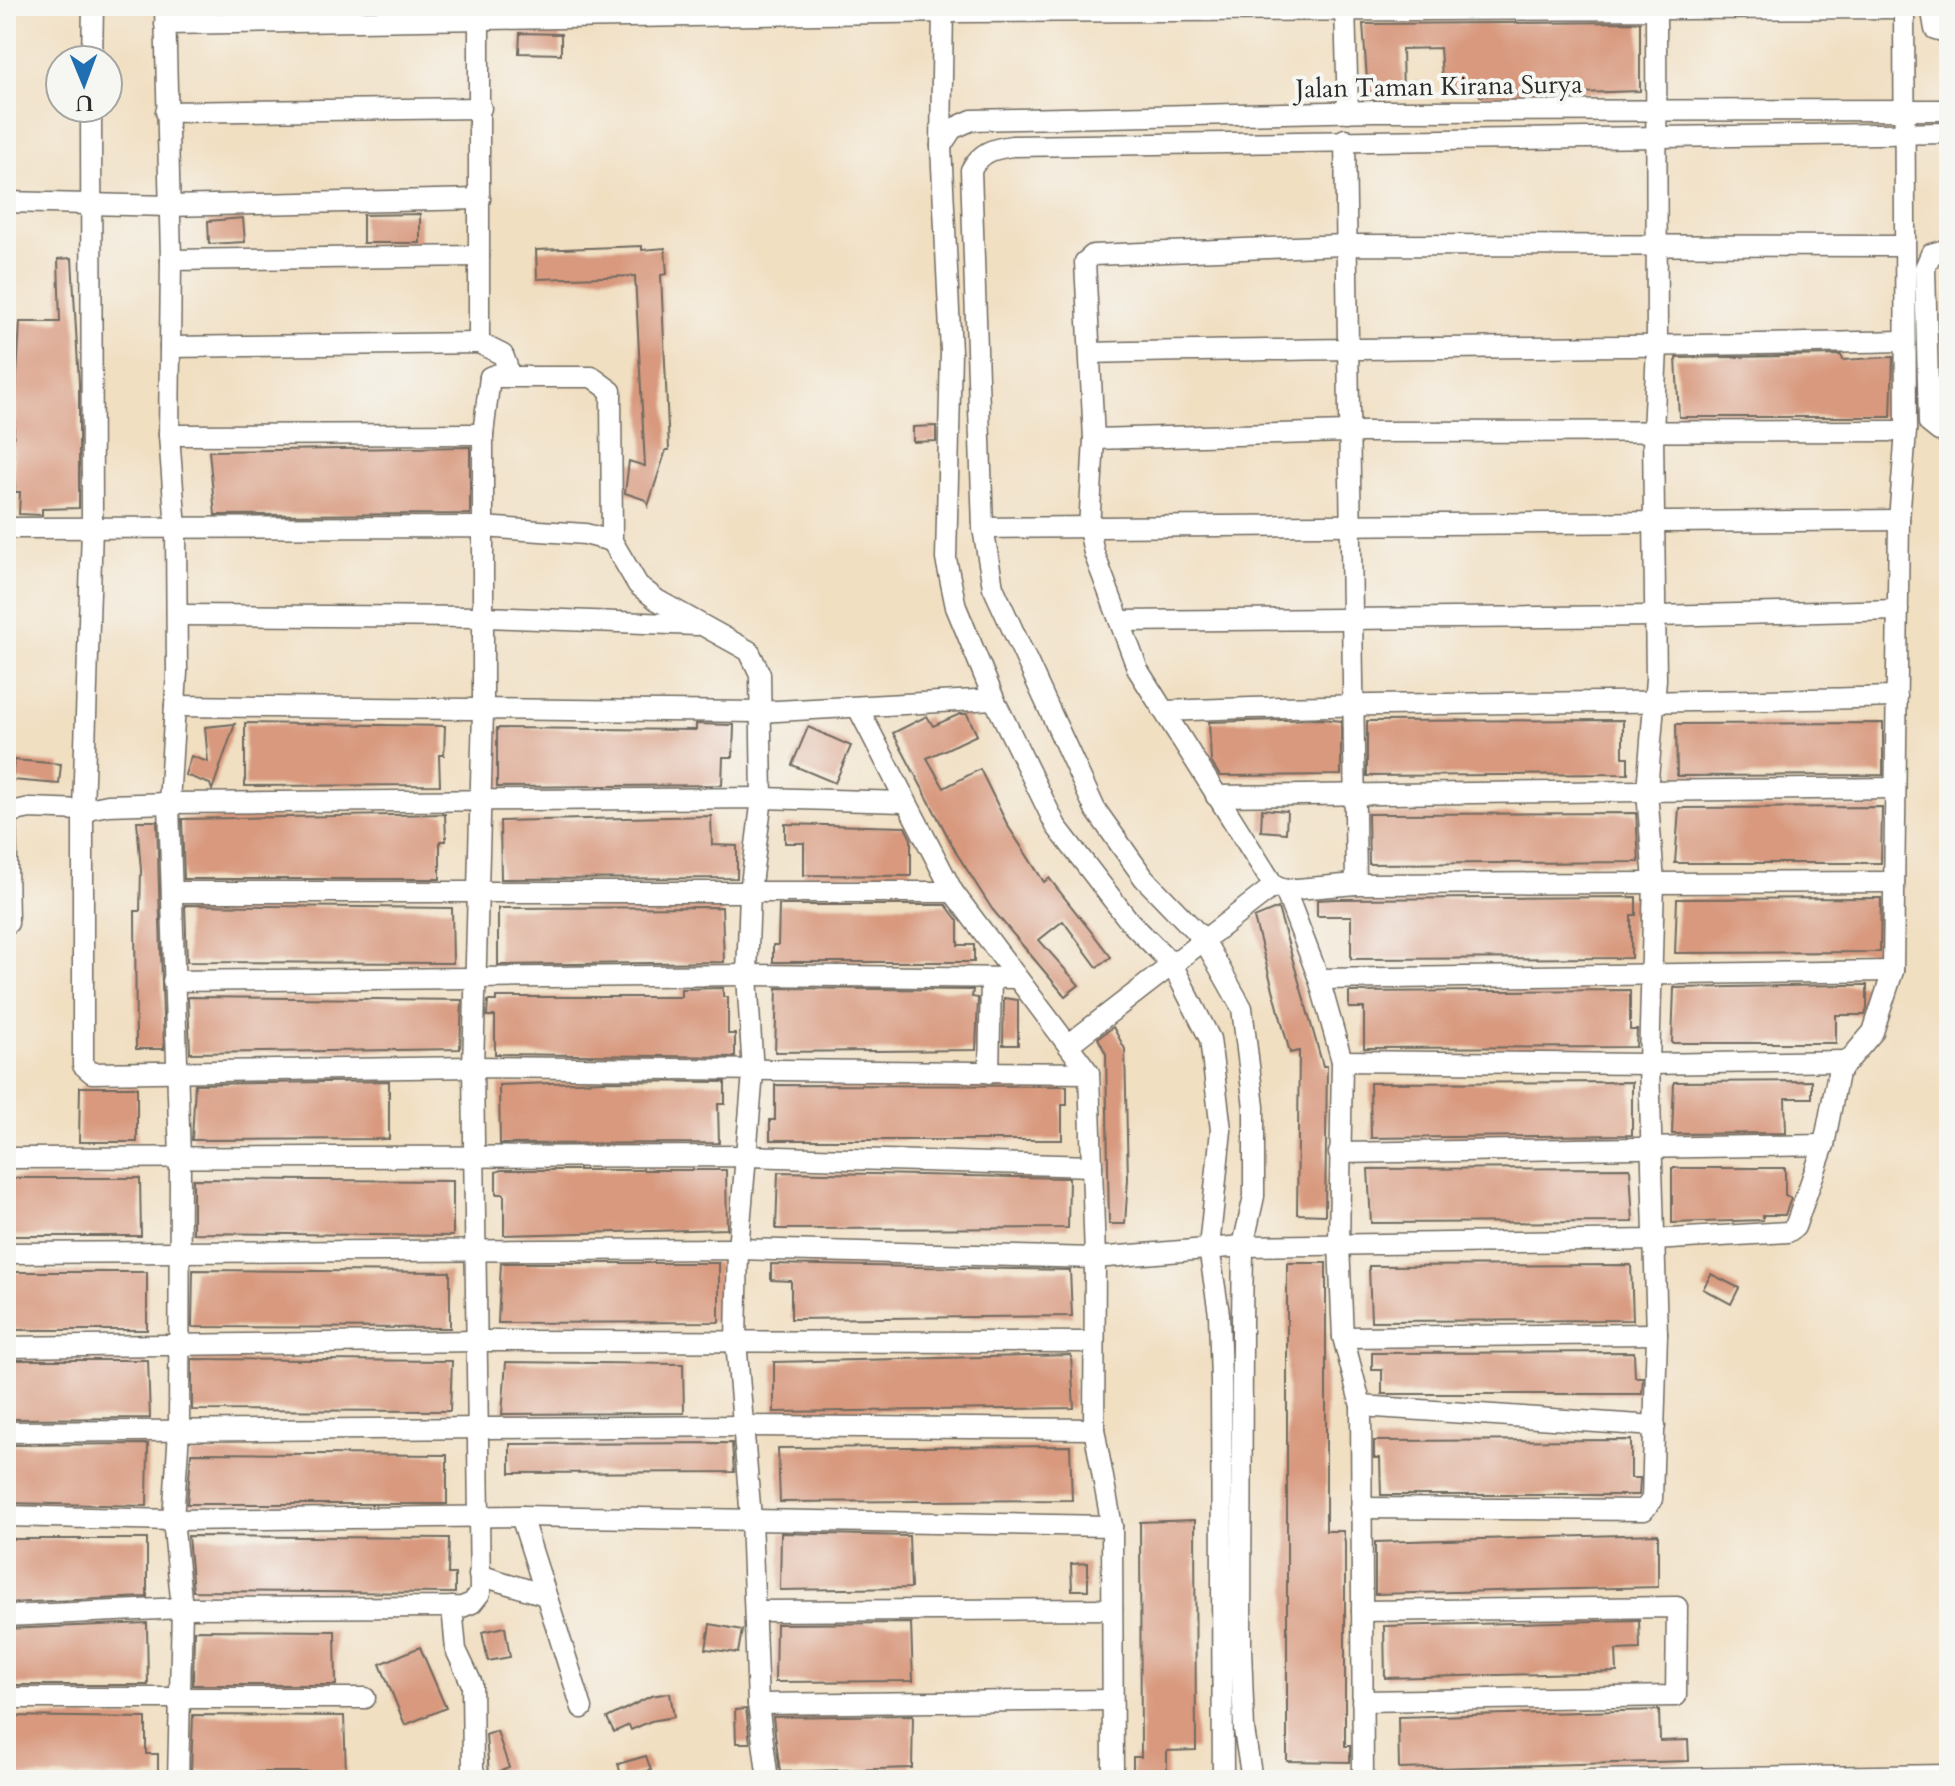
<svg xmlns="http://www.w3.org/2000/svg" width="1955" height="1786" font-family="Cardo,serif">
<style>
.building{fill:#d8997e}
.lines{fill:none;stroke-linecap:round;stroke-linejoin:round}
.minor-casing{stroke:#706a60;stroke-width:23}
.minor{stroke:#fff;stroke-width:20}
.labels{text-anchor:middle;stroke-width:8;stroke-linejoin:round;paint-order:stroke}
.street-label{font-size:26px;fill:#2b2b2b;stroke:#f6f6f2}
</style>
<rect width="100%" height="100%" fill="#f6f6f2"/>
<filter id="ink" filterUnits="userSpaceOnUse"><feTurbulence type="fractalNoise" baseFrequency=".0125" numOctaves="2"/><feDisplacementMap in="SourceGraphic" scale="16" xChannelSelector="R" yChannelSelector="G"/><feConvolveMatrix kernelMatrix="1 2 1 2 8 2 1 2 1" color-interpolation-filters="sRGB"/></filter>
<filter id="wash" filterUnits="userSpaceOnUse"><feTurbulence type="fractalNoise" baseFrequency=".006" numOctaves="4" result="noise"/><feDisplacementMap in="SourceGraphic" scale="32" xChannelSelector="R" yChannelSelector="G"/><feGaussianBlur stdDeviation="1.8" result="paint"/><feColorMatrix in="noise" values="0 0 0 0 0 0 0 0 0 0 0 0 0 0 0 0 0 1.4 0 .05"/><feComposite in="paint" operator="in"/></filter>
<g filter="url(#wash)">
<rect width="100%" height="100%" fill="#f1dfc2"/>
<g id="blocks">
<!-- building -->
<g class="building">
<polygon points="1640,22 1640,91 1480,96 1480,91 1443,92 1440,48 1402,49 1403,94 1368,94 1363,24"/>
<polygon points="520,33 561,34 561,54 519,53"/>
<polygon points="420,214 420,243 363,243 363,215"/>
<polygon points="243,218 245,242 209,244 208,221"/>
<polygon points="642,246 642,250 665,248 667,274 661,275 669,450 666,450 648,506 646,500 625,493 629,461 645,466 635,276 537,279 536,250"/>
<polygon points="72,258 79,384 79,508 42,509 42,515 19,514 20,492 15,492 13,444 20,322 60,322 58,259"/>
<polygon points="1841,355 1843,360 1893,357 1891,417 1679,417 1676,358"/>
<polygon points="936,426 936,441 913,442 913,427"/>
<polygon points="470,447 470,514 215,515 209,451"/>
<polygon points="960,714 967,714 977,735 927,758 944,788 980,769 1008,826 1044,882 1049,878 1111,957 1097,967 1063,921 1039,940 1079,985 1065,996 992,909 957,854 893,733 927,716 933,726"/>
<polygon points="1322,719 1341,721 1341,775 1220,776 1211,762 1209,722"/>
<polygon points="1623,720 1623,757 1628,757 1628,774 1367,776 1367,721"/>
<polygon points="245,723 445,726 444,755 439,755 440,785 245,786"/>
<polygon points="1883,723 1883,775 1677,776 1676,724"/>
<polygon points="235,724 212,790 210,784 185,775 191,756 208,762 205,727"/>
<polygon points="696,724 734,725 733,757 723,757 722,785 497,787 497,728 696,730"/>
<polygon points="808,727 851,746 835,783 792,765"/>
<polygon points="14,760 61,764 59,784 12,780"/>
<polygon points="1882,807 1881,863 1675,863 1679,808"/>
<polygon points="1262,809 1287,811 1286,833 1261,831"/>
<polygon points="1636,813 1639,862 1369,864 1368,814"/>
<polygon points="445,814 446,841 440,841 440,879 184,879 182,819"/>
<polygon points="711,816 712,845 737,846 737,878 501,879 500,821"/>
<polygon points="137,821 157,821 164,1049 136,1049 135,911 140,911 141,870"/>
<polygon points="785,824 905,827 911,839 911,876 804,875 804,843 785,843"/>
<polygon points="1636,897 1636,915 1631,915 1631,958 1351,959 1351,916 1317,916 1317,900 1335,899"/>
<polygon points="1881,898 1880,952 1675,953 1677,899"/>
<polygon points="185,905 452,908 453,963 187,962"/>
<polygon points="779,905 946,905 958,921 958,945 974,945 974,962 773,962 773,945 778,945"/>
<polygon points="722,907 724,962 498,965 498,908"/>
<polygon points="1278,908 1323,1066 1327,1066 1325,1215 1297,1214 1299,1051 1290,1053 1254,918"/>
<polygon points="1844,985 1867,985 1867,1008 1865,1015 1836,1015 1836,1043 1672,1043 1674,988"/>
<polygon points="723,988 723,997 728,997 728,1034 735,1034 735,1057 495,1054 495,1016 487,1016 488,1001 496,1001 496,997 681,997 681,989"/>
<polygon points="777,988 973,990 972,997 978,998 976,1050 775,1052"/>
<polygon points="1630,990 1630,1030 1637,1030 1636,1047 1364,1048 1364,1008 1349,1008 1349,992"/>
<polygon points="188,997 462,1000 460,1049 190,1053"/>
<polygon points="1004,998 1018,1000 1018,1045 1003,1045"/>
<polygon points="1113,1027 1125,1049 1128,1179 1125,1224 1109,1224 1106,1054 1098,1038"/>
<polygon points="389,1081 389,1139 192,1140 195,1084"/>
<polygon points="603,1081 725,1082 725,1104 718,1104 719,1143 500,1144 499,1085"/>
<polygon points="1812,1081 1812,1098 1785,1098 1786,1133 1672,1134 1674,1082"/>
<polygon points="1632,1082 1632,1135 1371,1138 1370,1083"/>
<polygon points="775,1085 1067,1086 1067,1105 1062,1105 1062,1140 770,1140 770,1120 775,1120"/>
<polygon points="80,1087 137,1087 137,1142 79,1142"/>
<polygon points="1630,1168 1633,1222 1371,1223 1368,1169"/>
<polygon points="1672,1168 1785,1168 1785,1195 1791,1198 1785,1215 1763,1215 1763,1220 1672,1223"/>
<polygon points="501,1170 726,1170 727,1229 504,1235 504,1194 496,1194 496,1172"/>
<polygon points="778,1172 1069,1178 1068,1228 776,1229"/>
<polygon points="6,1178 140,1178 141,1236 6,1236"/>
<polygon points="193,1179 453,1181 453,1236 193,1233"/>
<polygon points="501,1263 719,1263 719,1322 498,1323"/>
<polygon points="1287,1263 1326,1263 1326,1531 1343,1531 1345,1542 1345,1746 1350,1746 1350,1762 1287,1761"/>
<polygon points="771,1264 1070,1270 1072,1316 791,1319 791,1281 771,1280"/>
<polygon points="1631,1265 1633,1320 1371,1321 1369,1266"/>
<polygon points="193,1270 450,1272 450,1328 192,1327"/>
<rect x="6" y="1272" width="141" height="58"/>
<polygon points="1711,1274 1739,1288 1731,1304 1703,1289"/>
<polygon points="1634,1352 1635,1377 1643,1377 1642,1394 1382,1394 1382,1370 1372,1370 1372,1353"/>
<polygon points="1071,1355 1074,1408 774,1412 774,1362"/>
<polygon points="192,1359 452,1361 450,1411 192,1410"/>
<polygon points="6,1360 148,1360 150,1418 6,1419"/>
<polygon points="506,1362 683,1364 684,1413 502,1414"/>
<polygon points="1631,1440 1631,1478 1640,1478 1639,1495 1381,1495 1380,1458 1374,1458 1374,1441"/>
<polygon points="732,1443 734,1472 510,1473 510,1444"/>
<polygon points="148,1444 147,1506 6,1503 6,1445"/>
<polygon points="1070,1446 1072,1500 780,1502 778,1448"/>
<polygon points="191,1453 447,1455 447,1504 187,1504"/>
<polygon points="1195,1520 1196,1750 1167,1751 1167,1780 1133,1779 1133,1757 1141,1757 1140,1522"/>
<polygon points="781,1533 909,1536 911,1588 780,1590"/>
<polygon points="1658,1534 1658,1587 1375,1594 1375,1542"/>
<polygon points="188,1536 449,1538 448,1574 455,1574 455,1593 193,1591"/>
<polygon points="6,1539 147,1539 147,1597 6,1603"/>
<polygon points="1088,1563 1088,1590 1072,1590 1071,1564"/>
<polygon points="1639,1620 1640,1649 1616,1650 1617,1672 1385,1678 1384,1626"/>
<polygon points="147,1623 148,1685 6,1685 6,1629"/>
<polygon points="911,1623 913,1681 775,1682 776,1624"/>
<polygon points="710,1624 742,1630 738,1653 706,1649"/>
<polygon points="505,1627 510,1657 488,1661 482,1632"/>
<polygon points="194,1630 335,1631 336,1685 193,1685"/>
<polygon points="420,1647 446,1708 405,1725 380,1664"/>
<polygon points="670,1693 674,1717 651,1721 631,1730 629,1725 614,1732 607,1718 651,1696"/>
<polygon points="746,1709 750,1743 736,1743 735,1710"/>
<polygon points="1659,1710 1660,1741 1688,1740 1689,1761 1399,1769 1398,1717"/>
<polygon points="193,1715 344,1716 346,1772 191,1772"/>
<polygon points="913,1715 912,1768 780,1772 773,1717"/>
<polygon points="6,1716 146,1718 146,1754 158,1754 158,1777 6,1776"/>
<polygon points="497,1731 509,1768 489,1775 486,1735"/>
<polygon points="646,1756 651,1770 622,1778 618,1764"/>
</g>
</g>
</g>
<g filter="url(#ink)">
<use href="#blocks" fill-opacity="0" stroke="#706a60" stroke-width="2"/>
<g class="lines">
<!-- minor casing -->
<g class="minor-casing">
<g id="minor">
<polyline points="165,6 171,260 169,435 176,529 177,672 169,803 180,1159 179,1431 173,1520 182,1608 178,1780"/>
<polyline points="943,6 941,146 951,352 946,559 956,607 994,699 1056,826 1130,922 1172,964 1210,1039 1221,1130 1209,1248 1219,1314 1221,1382 1223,1780"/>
<polyline points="1345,6 1348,112"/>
<polyline points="1931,6 1935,29 1949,33"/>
<polyline points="165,24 953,12 1904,8"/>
<polyline points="92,60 93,6"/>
<polyline points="91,108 92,528 83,810 83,1065 92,1073 473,1067 1089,1073"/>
<polyline points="166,112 481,108"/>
<polyline points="1345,139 1356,884"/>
<polyline points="941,146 952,129 972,120 1375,111 1949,110"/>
<polyline points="6,202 169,206 480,199"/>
<polyline points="1949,249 1931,254 1925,268 1929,423 1939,431 1949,431"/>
<polyline points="171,260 479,256"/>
<polyline points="170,347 479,343"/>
<path d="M1090,353C1361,347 1633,348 1905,341"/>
<polyline points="490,377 592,377 611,391 612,541 638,585 657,600 749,651 760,674 762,798 750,892 747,975 753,1073 738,1249 736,1341 751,1518 758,1704 768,1780"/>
<polyline points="169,435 483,434"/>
<polyline points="1094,439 1347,432 1906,431"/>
<polyline points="6,528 482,527 585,534 612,541"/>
<polyline points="983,528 1899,520"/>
<polyline points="177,615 485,617 697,625"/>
<polyline points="1120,621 1656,616 1898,610"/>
<polyline points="175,706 759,712 994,699"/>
<polyline points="858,708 953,892 1089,1073 1095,1258 1094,1429 1112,1526 1113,1780"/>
<path d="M1165,711C1409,701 1653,704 1897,697"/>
<polyline points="1216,796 1895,788"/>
<polyline points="6,809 8,923"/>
<polyline points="6,813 30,808 83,810 108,805 169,803 762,798 904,802"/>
<polyline points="1285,890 1356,884 1894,882"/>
<polyline points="172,892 953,892"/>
<polyline points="1319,979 1893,971"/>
<polyline points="173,981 747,975 1017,978"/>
<polyline points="1068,1045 1274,886"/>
<polyline points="1342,1061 1649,1064 1845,1061"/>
<polyline points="989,1073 991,979"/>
<polyline points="1339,1153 1824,1145"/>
<polyline points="6,1158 748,1156 1092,1166"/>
<polyline points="6,1253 738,1249 1095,1258 1243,1246 1654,1240 1788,1232 1795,1227 1824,1145 1838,1073 1873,1032 1893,971 1899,520 1906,431 1904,6"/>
<polyline points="1343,1337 1657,1334"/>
<polyline points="6,1347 479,1341 1093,1342"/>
<polyline points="1361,1406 1655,1426"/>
<polyline points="6,1432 742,1426 1094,1429"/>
<polyline points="1361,1508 1644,1510 1652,1499 1657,1334 1649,1064 1654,882 1647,791 1656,679 1653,432 1657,348 1656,6"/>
<polyline points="6,1516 173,1520 521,1516 1112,1526"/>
<polyline points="521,1516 582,1708"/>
<polyline points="479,1575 545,1595"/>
<polyline points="452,1607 456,1650 472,1684 473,1769 477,1780"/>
<polyline points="757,1611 1112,1609"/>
<polyline points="1362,1611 1677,1607 1676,1696 1362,1701"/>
<polyline points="6,1616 182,1608 462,1607 472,1603 480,1593 473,1067 483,711 483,434 490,377 504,372 507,366 503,355 479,343 479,6"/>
<polyline points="6,1698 365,1698"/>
<polyline points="758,1704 1111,1700"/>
<path d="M1252,1780L1244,1730L1241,1648L1242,1322L1243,1246L1254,1196V1107L1242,1008L1204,940L1144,878L1095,809L993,587L983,528L971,170C981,152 992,149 1012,146L1949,133"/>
<polyline points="1363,1780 1361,1406 1343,1337 1339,1245 1342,1061 1319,979 1285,890 1274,886 1138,670 1094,553 1089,529 1094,439 1085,262 1093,255 1346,245 1904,246"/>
<polyline points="1588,1780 1949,1775"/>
</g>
</g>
<!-- minor -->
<use href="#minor" class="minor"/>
</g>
</g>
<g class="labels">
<!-- street labels -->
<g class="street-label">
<text transform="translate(1439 86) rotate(-1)" y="9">Jalan Taman Kirana Surya</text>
</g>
</g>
<!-- margin -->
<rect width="1955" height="1786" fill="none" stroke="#f6f6f2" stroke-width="32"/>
<!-- north arrow -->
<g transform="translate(84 84) rotate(179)"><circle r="38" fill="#f6f6f2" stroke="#a5a5a2" stroke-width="2"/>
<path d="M0-6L14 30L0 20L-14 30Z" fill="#1f6fb2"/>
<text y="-12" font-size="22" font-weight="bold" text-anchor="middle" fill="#2b2b2b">U</text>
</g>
</svg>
